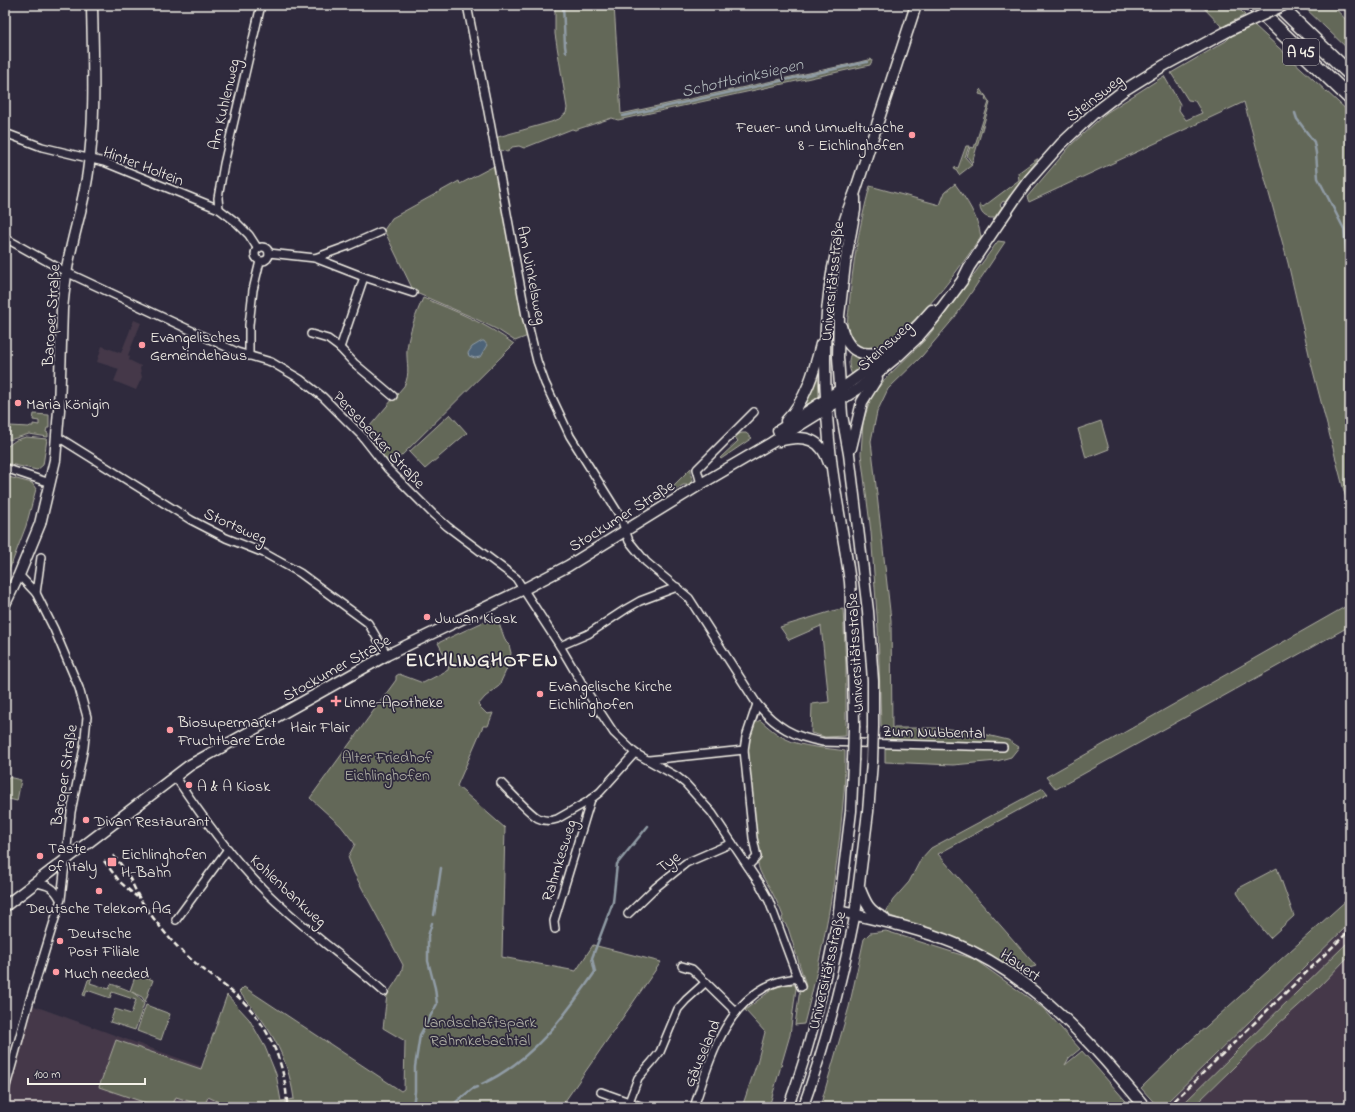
<svg xmlns="http://www.w3.org/2000/svg" width="1355" height="1112" font-family="'Indie Flower',sans-serif">
<style>
.built{fill:#443949}
.green{fill:#646759;stroke:#acaca0}
.water{fill:#4d6478;stroke:#909ca5}
.lines{fill:none;stroke-linecap:round;stroke-linejoin:round}
.stream{stroke:#909ca5;stroke-width:2.5}
.minor-casing{stroke:#f4f1e8;stroke-width:10}
.tertiary-casing{stroke:#f4f1e8;stroke-width:12}
.secondary-casing{stroke:#f4f1e8;stroke-width:13}
.motorway-casing{stroke:#f4f1e8;stroke-width:16}
.minor{stroke:#2f2a3d;stroke-width:7}
.tertiary{stroke:#2f2a3d;stroke-width:9}
.secondary{stroke:#2f2a3d;stroke-width:10}
.motorway{stroke:#2f2a3d;stroke-width:13}
.rail{stroke:#f4f1e8;stroke-width:2.5;stroke-dasharray:6 3;stroke-linecap:butt}
.secondary-bridge-casing{stroke:#f4f1e8;stroke-width:13;stroke-linecap:butt}
.secondary-bridge{stroke:#2f2a3d;stroke-width:10}
.poi-dot{fill:#ff9aa2;stroke:#2f2a3d;stroke-width:1.5}
.labels{text-anchor:middle;stroke-width:3.5;stroke-linejoin:round;paint-order:stroke}
.shield{fill:#2f2a3d;stroke:#b9b5b5;stroke-width:1}
.shield-label{font-size:15px;font-weight:bold;fill:#f4f1e8}
.street-label{font-size:16px;fill:#f4f1e8;stroke:#2f2a3d}
.poi-label{font-size:16px;fill:#f4f1e8;stroke:#2f2a3d;text-anchor:start}
.park-label{font-size:16px;fill:#b3b3a8;stroke:#2f2a3d}
.water-label{font-size:17px;font-style:italic;fill:#b1b9bb;stroke:#2f2a3d}
.district-label{font-size:20px;font-weight:bold;letter-spacing:1px;fill:#f4f1e8;stroke:#2f2a3d}
</style>
<rect width="100%" height="100%" fill="#2f2a3d"/>
<filter id="ink" filterUnits="userSpaceOnUse"><feTurbulence type="fractalNoise" baseFrequency=".025" numOctaves="2"/><feDisplacementMap in="SourceGraphic" scale="8" xChannelSelector="R" yChannelSelector="G"/><feConvolveMatrix kernelMatrix="1 2 1 2 8 2 1 2 1" color-interpolation-filters="sRGB"/></filter>
<g filter="url(#ink)">
<!-- built -->
<g class="built">
<polygon points="134,320 141,323 128,355 130,357 129,360 141,366 140,369 142,377 136,390 114,381 119,369 97,362 102,346 121,353"/>
<polygon points="1350,924 1350,940 1180,1107 1163,1107"/>
<polygon points="1349,956 1350,957 1350,1107 1193,1107 1277,1025 1317,989"/>
<polygon points="29,1004 211,1070 289,1107 5,1107 5,1091"/>
</g>
<!-- green -->
<g class="green">
<path d="M555,5H614L621,114L869,60L871,59L872,61L870,65L618,120L612,118L575,130L572,129L524,148L519,146L512,147L509,151L507,152C504,150 501,151 498,149L496,141L498,137L551,122L559,119L566,113L567,108L555,34Z"/>
<polygon points="1201,5 1235,5 1245,15 1222,27"/>
<polygon points="1302,5 1332,5 1350,24 1350,51"/>
<polygon points="1254,25 1350,113 1350,514 1311,363 1288,263 1244,102 1029,202 1027,197 1072,144 1106,113 1164,76 1180,104 1179,110 1186,120 1202,113 1195,101 1188,100 1171,73 1226,41 1232,35"/>
<polygon points="981,89 990,103 972,163 967,156 970,147 974,148 989,102 985,100 986,96 979,94"/>
<polygon points="966,146 969,146 965,157 972,165 959,175 954,167 958,168"/>
<path d="M1037,159H1038L1005,202L1003,201L1000,205L1002,207L994,218C985,219 979,212 980,204L983,207L1019,180L1018,173Z"/>
<polygon points="496,165 528,336 515,341 498,330 474,318 414,292 384,230 392,218 459,181 460,184"/>
<path d="M955,184C967,200 978,217 981,237C958,270 936,301 906,328C898,336 890,344 879,348C876,349 871,349 867,349C860,349 854,345 850,339C845,330 848,318 849,309C852,266 859,227 870,186L940,205L945,192Z"/>
<polygon points="998,241 1005,242 955,317 922,356 888,389 877,412 871,441 891,620 892,728 937,728 970,731 1008,740 1019,747 1011,757 997,761 953,765 885,762 885,727 881,727 878,629 871,532 861,454 863,422 872,395 888,376 926,339 951,306"/>
<path d="M423,298C454,310 487,324 514,344L390,467L364,433L404,386C411,373 406,363 407,349C409,332 416,314 423,298Z"/>
<path d="M852,352L873,359L852,375C849,368 847,359 852,352Z"/>
<polygon points="818,372 819,397 809,404 805,402"/>
<polygon points="34,414 49,415 49,428 47,428 46,432 48,433 48,437 29,434 9,440 10,426 29,427 30,426 33,426 33,424 39,425 39,421 33,420"/>
<polygon points="450,414 467,433 425,469 409,452"/>
<polygon points="1101,421 1109,449 1086,458 1078,429"/>
<polygon points="742,433 746,433 752,438 721,459 720,458 738,441 734,436"/>
<polygon points="26,437 47,439 43,465 37,470 5,463 5,448 16,440"/>
<polygon points="691,468 691,476 693,479 692,483 687,485 683,485 677,489 675,488 674,485"/>
<polygon points="5,476 32,483 36,489 26,526 5,581"/>
<polygon points="1350,604 1350,626 1056,789 1046,777"/>
<polygon points="843,609 846,667 846,736 825,737 811,733 812,704 829,702 821,626 789,640 780,627 836,610"/>
<path d="M496,616L506,642L509,645L511,653L509,664L499,686L485,697L478,705L487,714L493,713L488,726H483L457,786L505,828L502,957L576,971L593,945L661,962L561,1107H225V1105L208,1097L204,1107H197L198,1104L176,1097L172,1107H148L149,1104L99,1087L116,1040L201,1069L227,995L249,1019L265,1047L276,1074L281,1101L294,1099C288,1056 268,1023 239,992L244,987L401,1091L404,1089L405,1041L383,1028C384,1022 386,1000 387,996C392,985 401,978 403,965L354,873L348,857L355,844L341,826L310,798L396,680V676L399,674L423,683L448,670L449,664L438,643Z"/>
<path d="M760,720C768,727 777,735 786,739C801,747 828,748 845,751C845,768 845,786 843,803C837,878 823,952 804,1024L795,1025L800,989L806,987L804,979L788,928L782,919L783,916C780,908 776,900 772,892C766,880 756,871 758,857L746,748L754,724Z"/>
<polygon points="8,777 21,780 17,801 5,798"/>
<polygon points="1043,788 1048,794 938,854 1036,966 1016,972 978,949 958,940 885,914 893,900 909,882 921,859 931,848"/>
<polygon points="1277,868 1294,916 1270,938 1254,919 1237,893 1239,888"/>
<polygon points="1350,897 1350,923 1162,1107 1158,1107 1141,1088 1177,1053"/>
<polygon points="886,931 974,959 1043,1008 1080,1049 1069,1058 1065,1065 1082,1051 1131,1107 820,1107 849,1007 864,939 870,933"/>
<polygon points="1350,940 1350,957 1349,956 1317,989 1277,1025 1193,1107 1180,1107"/>
<polygon points="136,974 153,980 145,1002 142,997 130,991"/>
<path d="M92,977L90,983L109,989L111,984C123,988 138,992 144,1004L135,1030L110,1022L115,1009L131,1014L136,1000L112,992L110,998L87,990L85,996L83,995L88,980Z"/>
<polygon points="788,984 795,985 796,988 790,1035 769,1107 742,1107 757,1063 765,1032 745,1010 774,988"/>
<polygon points="146,1005 170,1014 161,1040 137,1031"/>
</g>
<!-- water -->
<polygon class="water" points="482,341 484,341 487,345 480,357 475,358 469,356 468,353 472,347"/>
<g class="lines">
<!-- stream -->
<g class="stream">
<polyline points="563,5 565,46 566,52"/>
<polyline points="1295,113 1297,119 1314,142 1316,153 1318,178 1344,229 1346,249 1350,258"/>
<polyline points="623,116 867,62"/>
<polyline points="434,915 441,868"/>
<path d="M482,1084C532,1061 565,1016 595,972L592,958L613,902L617,864L648,826"/>
<polyline points="413,1107 415,1091 415,1067 420,1035 437,1004 435,988 428,961 428,936 432,923"/>
<polyline points="450,1107 472,1089 477,1087"/>
</g>
<!-- minor casing -->
<g class="minor-casing">
<g id="minor">
<path d="M467,5L487,106L526,316L537,361L545,383L570,436L620,516L629,541L646,562L689,598L757,704C776,727 794,737 823,742L1003,747"/>
<polyline points="5,133 42,147 104,162 219,209 236,222 249,235 258,249"/>
<polyline points="219,209 218,198 224,164 261,5"/>
<polyline points="5,238 66,272 237,352 271,362 300,379 323,397 362,436 387,468 433,514 448,527 516,578 560,646 587,692 614,733 635,753 676,776 685,783 712,813 759,883 769,901 801,987"/>
<circle cx="262" cy="254" r="7"/>
<polyline points="269,253 315,258 364,277 413,293"/>
<polyline points="315,258 348,246 380,232"/>
<polyline points="311,334 328,339 340,348 354,363 393,396"/>
<polyline points="340,348 364,277"/>
<polyline points="249,356 249,325 253,290 260,261"/>
<polyline points="58,437 191,520 226,538 264,553 300,573 368,623 387,655"/>
<polyline points="5,468 50,483"/>
<polyline points="701,484 697,469 754,412"/>
<polyline points="36,593 41,557"/>
<polyline points="560,646 588,634 626,609 640,601 677,587"/>
<polyline points="649,760 744,750"/>
<path d="M175,776C200,814 231,857 263,889C300,927 345,957 384,992"/>
<path d="M501,783C509,791 530,814 538,818C544,821 551,821 557,819L587,802L600,792L635,753"/>
<polyline points="748,866 757,857 753,838 744,750 746,737 757,704"/>
<path d="M36,883C48,885 54,887 60,899"/>
<polyline points="628,914 655,888 686,863 732,843"/>
<polyline points="176,920 228,849"/>
<polyline points="555,929 554,921 591,799"/>
<polyline points="682,966 692,969 736,1012"/>
<polyline points="5,1090 29,1003 61,899 71,812 84,747 87,717 79,688 54,629 36,593 19,575"/>
<polyline points="601,1092 643,1107"/>
<polyline points="629,1102 638,1078 652,1062 660,1052 678,1009 686,1000 706,982"/>
<path d="M694,1107C710,1060 725,1001 777,982C784,980 791,979 798,978"/>
</g>
</g>
<!-- tertiary casing -->
<g class="tertiary-casing">
<g id="tertiary">
<path d="M788,1107C812,1044 826,977 839,911"/>
<path d="M803,1107C826,1044 842,980 855,915"/>
</g>
</g>
<!-- secondary casing -->
<g class="secondary-casing">
<g id="secondary">
<polyline points="855,198 855,210 845,264 839,316 838,357 842,415 849,454 868,611 873,681 873,727"/>
<path d="M841,326C848,354 863,358 888,350"/>
<path d="M786,421C806,400 814,372 821,344"/>
<path d="M778,431C832,395 890,360 932,310"/>
<path d="M779,441C793,437 811,435 821,448C825,452 827,458 829,463"/>
<polyline points="851,448 862,402 877,378"/>
<path d="M5,604L19,575L40,524L55,460L59,410L62,309C64,292 65,275 69,258C75,229 84,201 88,172C96,117 93,60 92,5"/>
<path d="M854,726C854,692 853,658 851,624C851,610 851,595 850,582C845,544 837,506 832,468C821,376 819,279 855,192L916,5"/>
<path d="M853,761L851,811L839,911C878,920 918,928 956,944C1035,977 1091,1043 1145,1107"/>
<path d="M860,889C866,904 869,911 884,918"/>
<polyline points="5,906 190,765 387,655 524,589 568,566 701,484 771,443 858,389 898,356 917,338 935,317 962,281 969,267 1015,199 1029,180 1061,144 1093,114 1123,91 1163,66 1228,31"/>
<polyline points="855,915 868,812 872,762"/>
</g>
</g>
<!-- motorway casing -->
<g class="motorway-casing">
<g id="motorway">
<polyline points="1253,5 1350,98"/>
<polyline points="1278,5 1350,74"/>
</g>
</g>
<!-- minor -->
<use href="#minor" class="minor"/>
<!-- tertiary -->
<use href="#tertiary" class="tertiary"/>
<!-- secondary -->
<use href="#secondary" class="secondary"/>
<!-- motorway -->
<use href="#motorway" class="motorway"/>
<!-- rail -->
<g class="rail">
<path d="M113,855C119,862 125,869 129,877C133,884 136,892 140,899C149,913 160,927 171,940C190,961 214,977 236,995C268,1022 287,1066 287,1107"/>
<polyline points="104,861 120,882 137,897"/>
<polyline points="1168,1107 1350,930"/>
</g>
<!-- secondary-bridge casing -->
<g class="secondary-bridge-casing">
<g id="secondary-bridge">
<polyline points="1228,31 1284,5"/>
<polyline points="853,761 854,726"/>
<polyline points="872,762 873,727"/>
</g>
</g>
<!-- secondary-bridge -->
<use href="#secondary-bridge" class="secondary-bridge"/>
</g>
</g>
<!-- markers -->
<g class="poi-dot">
<circle cx="912" cy="135" r="4"/>
<circle cx="142" cy="345" r="4"/>
<circle cx="18" cy="403" r="4"/>
<circle cx="427" cy="617" r="4"/>
<circle cx="540" cy="694" r="4"/>
<path d="M334 695h4v4h4v4h-4v4h-4v-4h-4v-4h4z"/>
<circle cx="320" cy="710" r="4"/>
<circle cx="170" cy="730" r="4"/>
<circle cx="189" cy="785" r="4"/>
<circle cx="86" cy="820" r="4"/>
<circle cx="40" cy="856" r="4"/>
<rect x="107" y="857" width="10" height="10" rx="2"/>
<circle cx="99" cy="891" r="4"/>
<circle cx="60" cy="941" r="4"/>
<circle cx="56" cy="972" r="4"/>
</g>
<g class="labels">
<!-- shield labels -->
<rect class="shield" x="1283" y="39" width="36" height="26" rx="3"/>
<g class="shield-label">
<text x="1301" y="57">A 45</text>
</g>
<!-- street labels -->
<g class="street-label">
<text transform="translate(1094 97) rotate(-38)" y="6">Steinsweg</text>
<text transform="translate(223 104) rotate(-77)" y="6">Am Kuhlenweg</text>
<text transform="translate(144 165) rotate(21)" y="6">Hinter Holtein</text>
<text transform="translate(533 275) rotate(79)" y="6">Am Winkelsweg</text>
<text transform="translate(831 281) rotate(-84)" y="6">Universitätsstraße</text>
<text transform="translate(50 315) rotate(-86)" y="6">Baroper Straße</text>
<text transform="translate(884 345) rotate(-42)" y="6">Steinsweg</text>
<text transform="translate(380 439) rotate(47)" y="6">Persebecker Straße</text>
<text transform="translate(621 515) rotate(-32)" y="6">Stockumer Straße</text>
<text transform="translate(236 525) rotate(24)" y="6">Stortsweg</text>
<text transform="translate(854 653) rotate(-93)" y="6">Universitätsstraße</text>
<text transform="translate(336 667) rotate(-29)" y="6">Stockumer Straße</text>
<text transform="translate(934 731) rotate(1)" y="6">Zum Nubbental</text>
<text transform="translate(63 775) rotate(-81)" y="6">Baroper Straße</text>
<text transform="translate(558 860) rotate(-73)" y="6">Rahmkesweg</text>
<text transform="translate(668 861) rotate(-36)" y="6">Tye</text>
<text transform="translate(289 890) rotate(43)" y="6">Kohlenbankweg</text>
<text transform="translate(1021 964) rotate(34)" y="6">Hauert</text>
<text transform="translate(826 970) rotate(-77)" y="6">Universitätsstraße</text>
<text transform="translate(701 1053) rotate(-67)" y="6">Gäuseland</text>
</g>
<!-- poi labels -->
<g class="poi-label">
<text x="904" y="132" text-anchor="end">Feuer- und Umweltwache<tspan x="904" dy="18">8 - Eichlinghofen</tspan></text>
<text x="150" y="342">Evangelisches<tspan x="150" dy="18">Gemeindehaus</tspan></text>
<text x="26" y="409">Maria Königin</text>
<text x="435" y="623">Juwan Kiosk</text>
<text x="548" y="691">Evangelische Kirche<tspan x="548" dy="18">Eichlinghofen</tspan></text>
<text x="344" y="707">Linne-Apotheke</text>
<text x="178" y="727">Biosupermarkt<tspan x="178" dy="18">Fruchtbare Erde</tspan></text>
<text x="320" y="732" text-anchor="middle">Hair Flair</text>
<text x="197" y="791">A &amp; A Kiosk</text>
<text x="94" y="826">Divan Restaurant</text>
<text x="48" y="853">Taste<tspan x="48" dy="18">of Italy</tspan></text>
<text x="121" y="859">Eichlinghofen<tspan x="121" dy="18">H-Bahn</tspan></text>
<text x="99" y="913" text-anchor="middle">Deutsche Telekom AG</text>
<text x="68" y="938">Deutsche<tspan x="68" dy="18">Post Filiale</tspan></text>
<text x="64" y="978">Much needed</text>
</g>
<!-- park labels -->
<g class="park-label">
<text x="387" y="762">Alter Friedhof<tspan x="387" dy="18">Eichlinghofen</tspan></text>
<text x="480" y="1027">Landschaftspark<tspan x="480" dy="18">Rahmkebachtal</tspan></text>
</g>
<!-- water labels -->
<g class="water-label">
<text transform="translate(742 77) rotate(-13)" y="6">Schottbrinksiepen</text>
</g>
<!-- district labels -->
<g class="district-label">
<text x="482" y="666">EICHLINGHOFEN</text>
</g>
</g>
<!-- margin -->
<rect width="1355" height="1112" fill="none" stroke="#2f2a3d" stroke-width="20"/>
<rect x="10" y="10" width="1335" height="1092" fill="none" stroke="#f4f1e8" stroke-width="1.5" filter="url(#ink)"/>
<!-- scale -->
<path d="M28 1078v6h117v-6" fill="none" stroke="#f4f1e8" stroke-width="2"/>
<text x="34" y="1078" font-size="12" fill="#f4f1e8" stroke="#2f2a3d" stroke-width="3" paint-order="stroke">100 m</text>
</svg>
